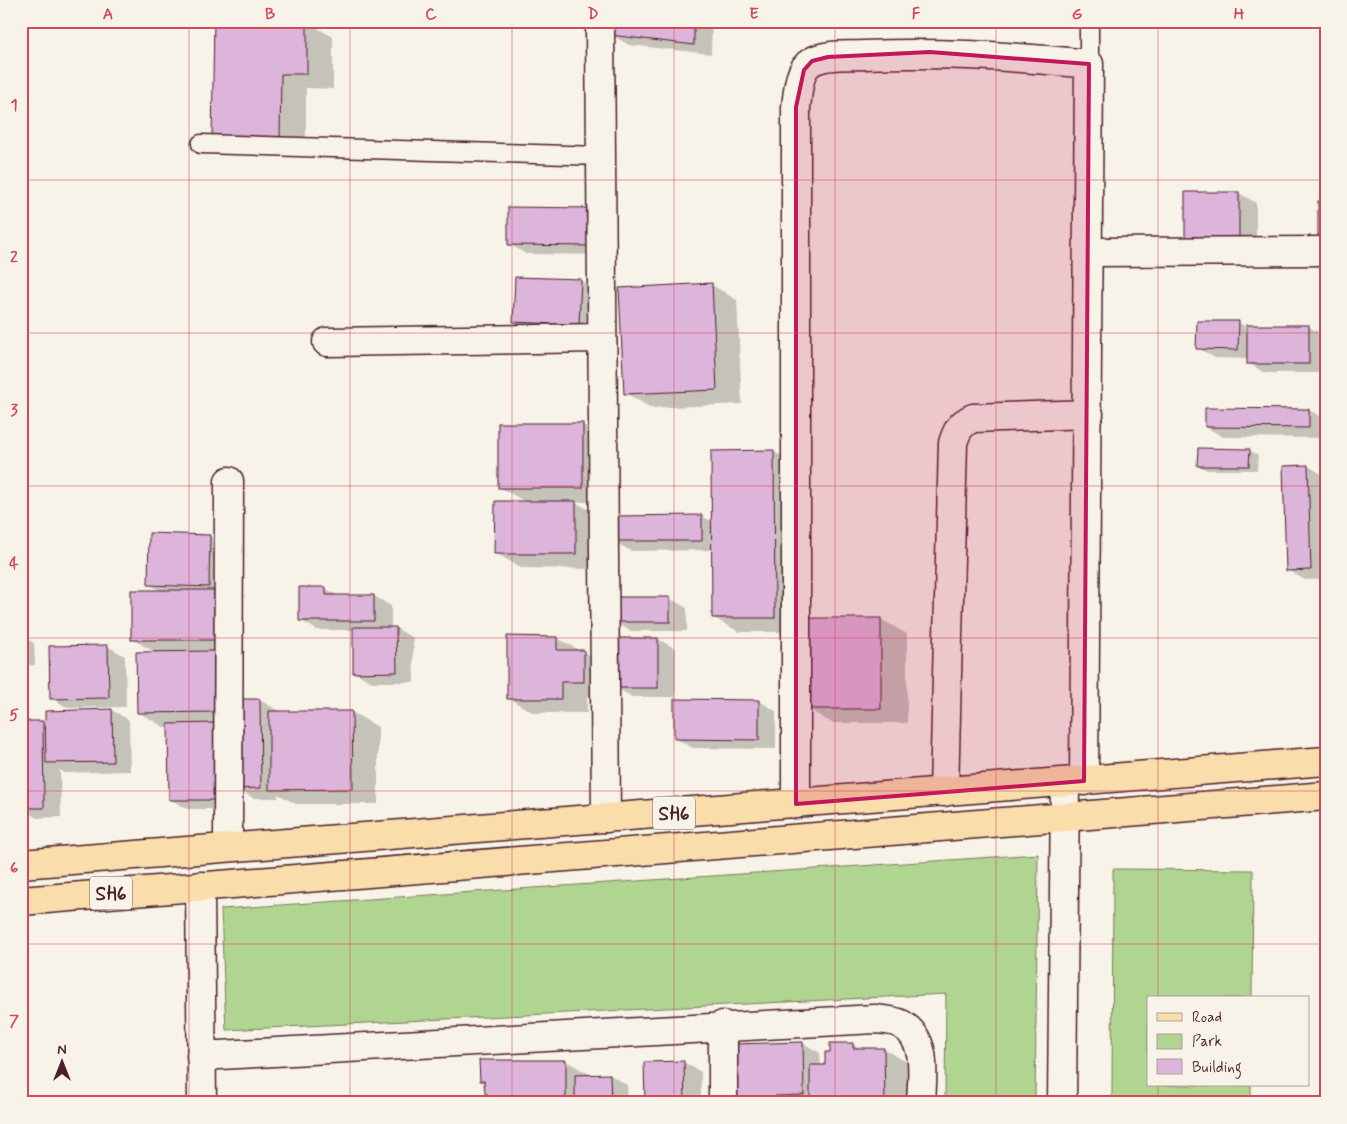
<svg xmlns="http://www.w3.org/2000/svg" width="1347" height="1124" font-family="Mynerve,sans-serif">
<style>
.green{fill:#b0d591;stroke:#7d7a5e}
.shadow{fill:#0003}
.building{fill:#ddb4da;stroke:#4a1f2b}
.lines{fill:none;stroke-linecap:round;stroke-linejoin:round}
.lane-casing{stroke:#4a1f2b;stroke-width:21}
.street-casing{stroke:#4a1f2b;stroke-width:31}
.secondary-casing{stroke:#4a1f2b;stroke-width:31}
.primary-casing{stroke:#4a1f2b;stroke-width:31}
.lane{stroke:#f7f3e8;stroke-width:18}
.street{stroke:#f7f3e8;stroke-width:28}
.secondary{stroke:#f7f3e8;stroke-width:28}
.primary{stroke:#f9ddab;stroke-width:28}
.marked{fill:#c2185b;fill-opacity:0.2;stroke:#c2185b;stroke-width:4;stroke-linejoin:round}
.grid{fill:none;stroke:#d1495b;stroke-width:1;stroke-opacity:0.55}
.labels{text-anchor:middle;stroke-width:4;stroke-linejoin:round;paint-order:stroke}
.shield{fill:#f7f3e8;stroke:#7e5f64;stroke-width:1}
.shield-label{font-size:19px;font-weight:bold;fill:#4a1f2b}
.neatline{fill:none;stroke:#d1495b;stroke-width:2}
.grid-label{font-size:16px;text-anchor:middle;font-weight:bold;fill:#d1495b}
</style>
<rect width="100%" height="100%" fill="#f7f3e8"/>
<filter id="ink" filterUnits="userSpaceOnUse"><feTurbulence type="fractalNoise" baseFrequency=".02" numOctaves="2"/><feDisplacementMap in="SourceGraphic" scale="10" xChannelSelector="R" yChannelSelector="G"/><feConvolveMatrix kernelMatrix="1 2 1 2 8 2 1 2 1" color-interpolation-filters="sRGB"/></filter>
<g filter="url(#ink)">
<!-- green -->
<g class="green">
<polygon points="1038,854 1035,1103 945,1103 946,994 226,1030 221,909"/>
<polygon points="1113,869 1253,870 1252,998 1148,998 1148,1085 1251,1085 1251,1103 1112,1103"/>
</g>
<!-- shadow -->
<g class="shadow">
<polygon points="215,21 307,22 333,37 333,89 306,88 306,154 239,153"/>
<polygon points="612,21 712,21 711,54 629,45 612,35"/>
<polygon points="1239,193 1256,203 1256,249 1186,239"/>
<polygon points="509,208 608,255 526,254 509,244"/>
<polygon points="517,278 581,281 598,291 596,335 532,332 515,322"/>
<polygon points="712,285 737,300 742,404 651,408 626,393"/>
<polygon points="1239,323 1248,328 1309,327 1326,336 1326,373 1265,373 1248,363 1248,359 1215,358 1198,348"/>
<polygon points="1309,410 1326,420 1326,438 1223,437 1206,427"/>
<polygon points="583,425 609,440 609,502 575,502 602,517 601,569 521,568 496,553 526,502 499,487"/>
<polygon points="1249,450 1258,455 1257,470 1207,470 1198,465"/>
<polygon points="773,451 799,466 801,632 739,632 714,618 713,550 631,551 613,541 702,516 713,522"/>
<polygon points="1308,466 1325,476 1326,579 1305,580 1287,570"/>
<polygon points="210,536 227,546 242,700 260,700 277,710 277,712 352,712 378,727 378,804 296,804 278,794 278,798 253,798 234,787 234,809 187,809 170,799 169,727 164,727 138,712 156,653 132,639 161,591 149,584"/>
<polygon points="300,589 326,589 339,596 374,596 391,606 391,628 396,628 413,638 414,682 372,682 354,672 354,630 317,630 300,620"/>
<polygon points="669,598 687,608 687,631 630,631 613,621"/>
<polygon points="806,619 881,619 907,634 907,723 832,723 806,708"/>
<polygon points="21,636 34,643 35,665 21,666"/>
<polygon points="557,638 609,666 609,696 587,696 587,713 534,713 508,698"/>
<polygon points="615,639 658,639 676,649 676,697 632,697 615,687"/>
<polygon points="107,646 125,656 126,707 68,708 51,698"/>
<polygon points="676,700 759,701 776,711 776,749 693,748 675,738"/>
<polygon points="112,710 129,720 130,771 65,773 60,770 61,817 37,818 21,809 21,722 42,722 46,724"/>
<polygon points="803,1043 820,1053 821,1066 826,1066 831,1053 853,1044 860,1049 884,1049 910,1064 910,1103 743,1103 736,1099"/>
<polygon points="566,1061 591,1075 610,1075 627,1085 628,1103 489,1103 486,1083 481,1081"/>
<polygon points="683,1062 701,1072 701,1103 646,1103"/>
</g>
<!-- building -->
<g class="building">
<polygon points="214,21 307,21 307,74 281,74 280,140 212,139"/>
<polygon points="610,21 694,21 694,45 610,35"/>
<rect x="1185" y="192" width="54" height="48"/>
<rect x="1318" y="201" width="8" height="34"/>
<polygon points="508,207 592,208 591,246 508,245"/>
<polygon points="515,277 581,279 579,325 513,322"/>
<polygon points="712,283 717,390 624,394 619,288"/>
<polygon points="1197,321 1239,321 1238,350 1196,349"/>
<rect x="1247" y="325" width="62" height="39"/>
<polygon points="1205,408 1309,409 1309,428 1205,427"/>
<rect x="498" y="423" width="85" height="65"/>
<polygon points="1198,448 1250,449 1249,466 1197,466"/>
<polygon points="774,450 775,618 712,618 711,451"/>
<polygon points="1308,465 1311,570 1286,571 1283,466"/>
<polygon points="495,501 576,501 576,554 494,554"/>
<polygon points="702,515 702,541 612,541 612,516"/>
<polygon points="149,533 210,535 209,587 148,585"/>
<polygon points="299,587 326,587 326,595 374,595 374,621 299,621"/>
<rect x="131" y="590" width="83" height="50"/>
<rect x="611" y="597" width="59" height="25"/>
<rect x="805" y="618" width="76" height="91"/>
<polygon points="353,627 396,627 397,672 353,673"/>
<polygon points="507,636 557,637 557,650 584,650 584,682 561,682 561,699 507,699"/>
<rect x="613" y="638" width="45" height="50"/>
<polygon points="108,645 109,698 50,699 49,646"/>
<polygon points="216,651 217,712 137,713 136,652"/>
<polygon points="233,699 260,699 261,788 235,789"/>
<polygon points="674,699 759,700 759,740 674,739"/>
<polygon points="112,709 113,762 46,763 45,711"/>
<polygon points="269,711 352,711 353,789 269,790"/>
<polygon points="21,721 43,721 44,808 21,808"/>
<polygon points="216,723 217,800 169,800 168,724"/>
<polygon points="803,1042 804,1095 775,1096 775,1099 735,1100 734,1044"/>
<polygon points="830,1043 853,1043 853,1048 884,1048 885,1103 810,1103 810,1065 825,1065 825,1052 830,1052"/>
<polygon points="479,1060 566,1060 566,1103 488,1103 488,1094 485,1094 484,1081 480,1081"/>
<polygon points="684,1061 685,1103 645,1103 644,1062"/>
<polygon points="610,1074 611,1103 567,1103 567,1099 575,1099 575,1075"/>
</g>
<g class="lines">
<!-- lane casing -->
<g class="lane-casing">
<g id="lane">
<polyline points="1089,21 1089,64"/>
<polyline points="201,144 600,156"/>
</g>
</g>
<!-- street casing -->
<g class="street-casing">
<g id="street">
<polyline points="600,27 606,818"/>
<polyline points="1089,252 1326,251"/>
<polyline points="327,342 602,338"/>
<path d="M944,792L953,443C957,430 960,424 973,418L1089,414"/>
<path d="M796,804V107C798,93 798,70 811,62C825,53 849,56 864,55C940,52 1014,56 1089,64L1084,781"/>
<polyline points="228,847 229,481"/>
<polyline points="200,886 202,1103"/>
<polyline points="723,1025 723,1103"/>
<path d="M201,1056L875,1019C883,1020 894,1020 901,1024C929,1040 922,1076 921,1103"/>
</g>
</g>
<!-- secondary casing -->
<g class="secondary-casing">
<polyline id="secondary" points="1062,1103 1065,783"/>
</g>
<!-- primary casing -->
<g class="primary-casing">
<g id="primary">
<polyline points="21,864 1326,761"/>
<polyline points="21,901 1326,796"/>
</g>
</g>
<!-- lane -->
<use href="#lane" class="lane"/>
<!-- street -->
<use href="#street" class="street"/>
<!-- secondary -->
<use href="#secondary" class="secondary"/>
<!-- primary -->
<use href="#primary" class="primary"/>
</g>
</g>
<!-- marked area -->
<path class="marked" d="M930,52L1089,64L1084,781L796,804V107L804,70L812,61L828,57Z"/>
<!-- grid -->
<path class="grid" d="M189,21V1103M350,21V1103M512,21V1103M674,21V1103M835,21V1103M996,21V1103M1158,21V998M21,180H1326M21,333H1326M21,486H1326M21,638H1326M21,791H1326M21,944H1326M1158,1085V1103"/>
<g class="labels">
<!-- shield labels -->
<g class="shield">
<rect x="653" y="796.5" width="42" height="33" rx="4"/>
<rect x="90" y="876.5" width="42" height="33" rx="4"/>
</g>
<g class="shield-label">
<text x="674" y="820">SH6</text>
<text x="111" y="900">SH6</text>
</g>
</g>
<!-- margin -->
<rect width="1347" height="1124" fill="none" stroke="#f7f3e8" stroke-width="55"/>
<!-- legend -->
<rect x="1147" y="996" width="162" height="90" fill="#f7f3e8" stroke="#b29e9c"/>
<rect x="1157" y="1013" width="25" height="8" fill="#f9ddab" stroke="#b29e9c"/>
<text x="1192" y="1022" font-size="15" fill="#4a1f2b">Road</text>
<rect x="1157" y="1034" width="25" height="15" fill="#b0d591" stroke="#b29e9c"/>
<text x="1192" y="1046" font-size="15" fill="#4a1f2b">Park</text>
<rect x="1157" y="1059" width="25" height="15" fill="#ddb4da" stroke="#b29e9c"/>
<text x="1192" y="1072" font-size="15" fill="#4a1f2b">Building</text>
<!-- north arrow -->
<g transform="translate(62 1062)" stroke="#f7f3e8" stroke-width="4" paint-order="stroke">
<path d="M0-4L9 19L0 12L-9 19Z" fill="#4a1f2b"/>
<text y="-8" font-size="14" font-weight="bold" text-anchor="middle" fill="#4a1f2b">N</text>
</g>
<rect x="28" y="28" width="1292" height="1068" class="neatline"/>
<g class="grid-label">
<text x="108" y="19">A</text>
<text x="270" y="19">B</text>
<text x="431" y="19">C</text>
<text x="593" y="19">D</text>
<text x="754" y="19">E</text>
<text x="916" y="19">F</text>
<text x="1077" y="19">G</text>
<text x="1239" y="19">H</text>
<text x="14" y="110">1</text>
<text x="14" y="262">2</text>
<text x="14" y="415">3</text>
<text x="14" y="568">4</text>
<text x="14" y="720">5</text>
<text x="14" y="873">6</text>
<text x="14" y="1026">7</text>
</g>
</svg>
